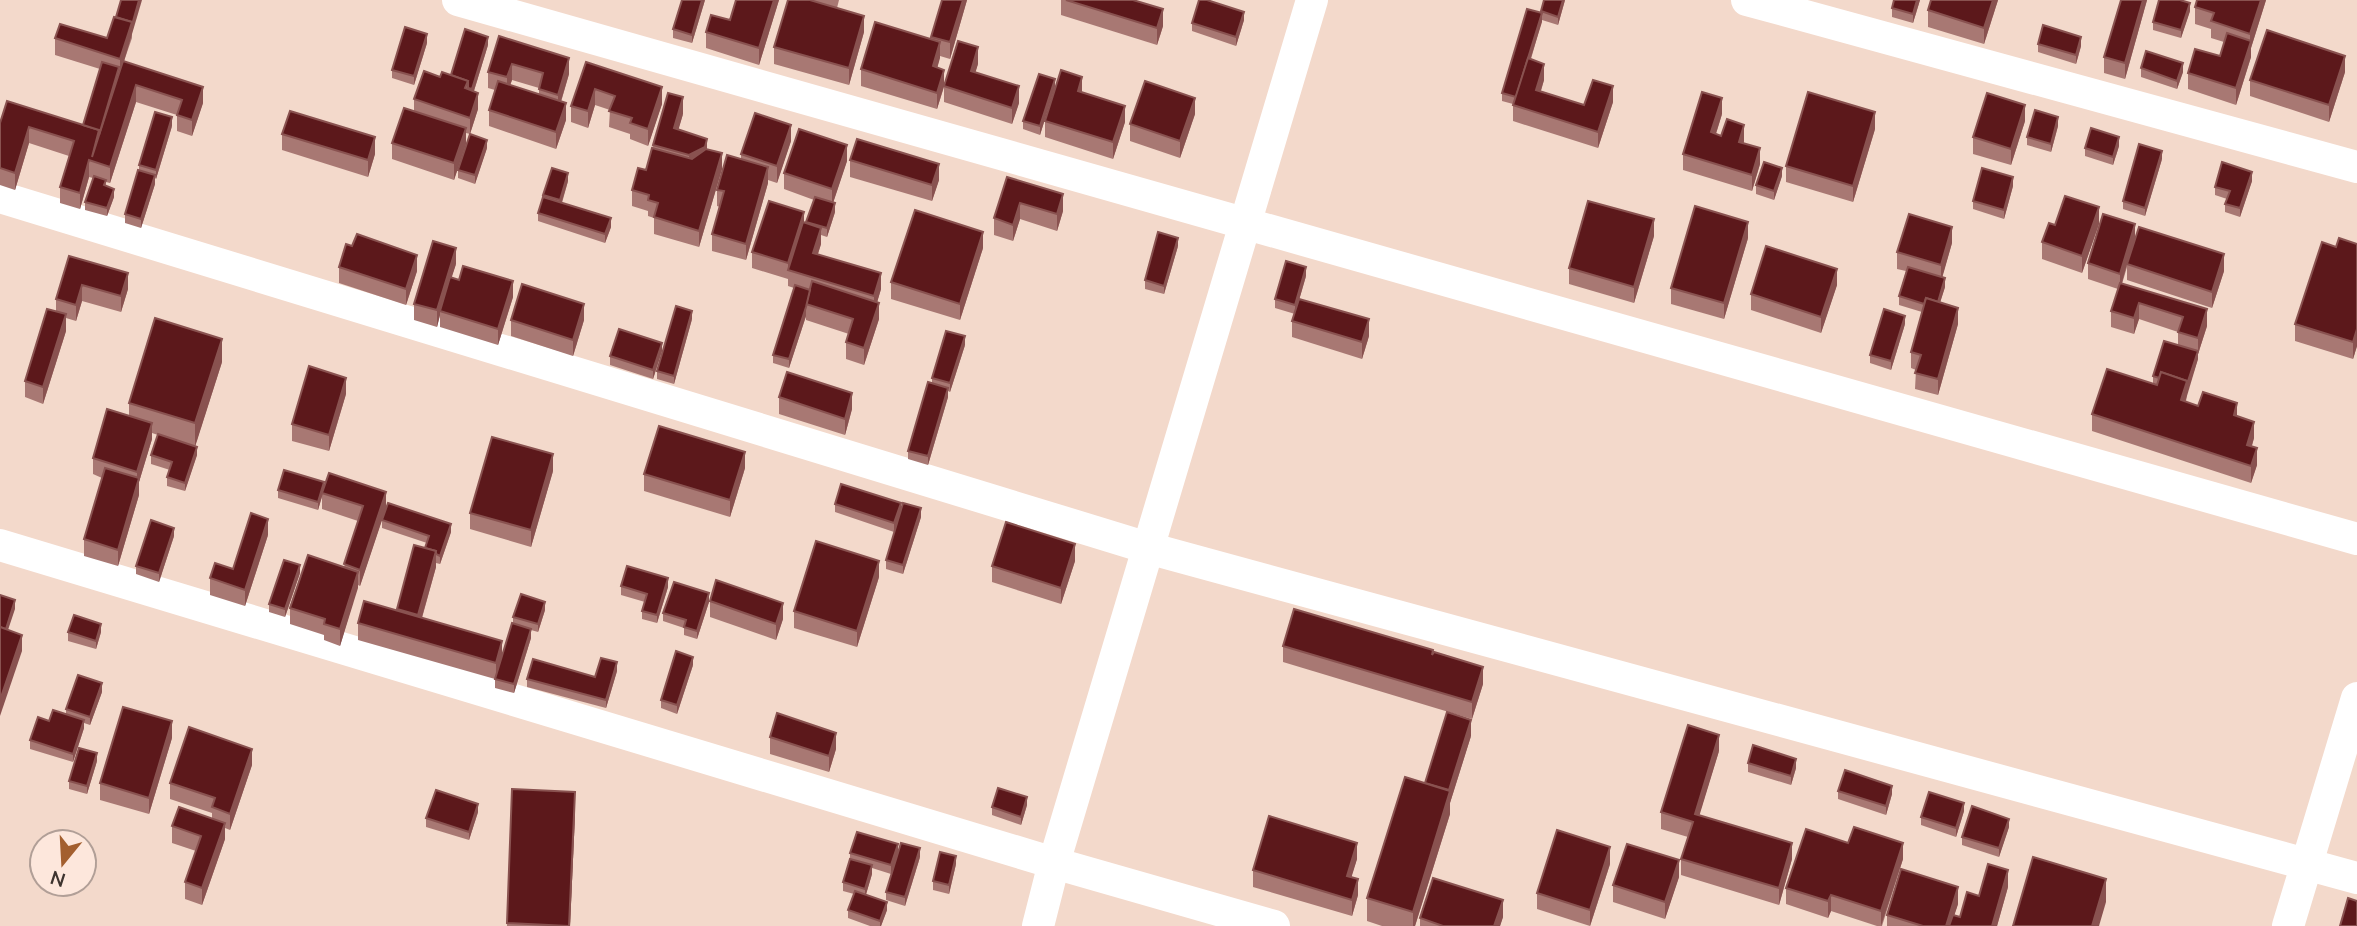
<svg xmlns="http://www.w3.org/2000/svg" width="2357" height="926" font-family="Mulish,sans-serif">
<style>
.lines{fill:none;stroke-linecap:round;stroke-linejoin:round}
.minor{stroke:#fff;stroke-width:32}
.wall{fill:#a87873;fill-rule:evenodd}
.shaded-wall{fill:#895250}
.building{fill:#5c181b;stroke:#895250;stroke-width:2}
</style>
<rect width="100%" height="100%" fill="#f3d9cb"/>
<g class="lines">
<!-- minor -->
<g class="minor">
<polyline points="458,0 2357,539"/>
<polyline points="1747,0 2357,167"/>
<polyline points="0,197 1148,548 2357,878"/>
<polyline points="0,545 1054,863 1274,926"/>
<polyline points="1038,926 1054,863 1312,0"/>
<polyline points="2288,926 2357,698"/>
</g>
</g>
<!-- wall -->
<g class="wall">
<polygon points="705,0 692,43 673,38 673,29"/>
<polygon points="736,0 779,0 759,65 706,48 706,32 730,20"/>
<polygon points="788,0 839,0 837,8 864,32 849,85 774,64 774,47"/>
<polygon points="942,0 967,0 950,59 940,56 937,68 944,86 978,64 975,72 1019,103 1012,124 944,102 944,87 937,109 861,86 861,69 931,39"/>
<polygon points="1061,0 1133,0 1163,26 1157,45 1061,15"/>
<polygon points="1565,0 1558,25 1542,20 1531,59 1544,80 1541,91 1584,105 1613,102 1598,148 1513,121 1513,104 1502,101 1502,93 1541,11"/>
<polygon points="1894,0 1920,0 1913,23 1892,17 1892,8"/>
<polygon points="1998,0 1984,44 1928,27 1928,10"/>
<polygon points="2121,0 2147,0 2125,79 2104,73 2104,57"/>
<polygon points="2266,0 2251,48 2251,57 2236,105 2188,89 2188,73 2220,56 2224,42 2211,38 2211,29 2195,24 2195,7"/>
<polygon points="2190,11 2181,38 2153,30 2153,22"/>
<polygon points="1244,20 1236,46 1192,31 1192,23"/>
<polygon points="132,33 132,38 124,61 203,103 192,136 177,131 177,115 136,102 110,183 106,182 106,186 114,197 107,216 85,210 85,202 93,178 89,177 80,209 60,203 60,187 69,156 29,143 15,190 0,185 0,123 83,125 100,69 55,55 55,38 107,38"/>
<path d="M499,36L569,74L561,102L566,120L556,149L489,126V110L495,90L488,88V72ZM512,80L539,88V94L510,85Z"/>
<polygon points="427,43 414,85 392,78 392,70"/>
<polygon points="2038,44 2081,46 2076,64 2038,52"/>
<polygon points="488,45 474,91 478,109 470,134 466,133 466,144 454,180 392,159 392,143 414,111 414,99 440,77 451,75"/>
<polygon points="586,62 662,104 648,146 630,139 630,134 609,127 610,110 595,105 588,128 571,122 571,106"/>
<polygon points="2141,68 2183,72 2177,89 2141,77"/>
<polygon points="2345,72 2329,122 2250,96 2250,80"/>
<polygon points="1055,87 1082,92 1125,122 1113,159 1045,137 1045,121 1053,93 1040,135 1023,129 1023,121"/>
<polygon points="683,114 678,130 707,149 722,169 699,247 654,234 654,218 648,216 648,211 632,206 632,190 646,170 653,145"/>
<polygon points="1195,114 1180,158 1130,141 1130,124"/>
<polygon points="1722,114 1716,134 1744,141 1744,143 1760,164 1752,191 1683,170 1683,154"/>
<polygon points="2025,121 2011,165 1973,154 1973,137"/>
<polygon points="172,126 156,179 155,178 155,184 141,228 125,223 125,214 139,170 139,165"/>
<polygon points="2058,126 2051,152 2027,145 2027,137"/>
<polygon points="1875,129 1853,202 1786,182 1786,166"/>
<polygon points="282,134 375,154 368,177 282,150"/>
<polygon points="791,141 777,183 768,180 768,183 746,260 712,251 712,234 720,207 717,206 717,190 741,159 741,154"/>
<polygon points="2119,146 2113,165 2085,156 2085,148"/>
<polygon points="487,148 475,184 458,178 458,170"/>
<polygon points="2162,159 2145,216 2123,209 2123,201"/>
<polygon points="850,160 939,180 932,201 850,177"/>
<polygon points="847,161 833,203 835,212 827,237 821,235 821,244 818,254 881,289 877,302 879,319 864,365 846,359 846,342 849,334 806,320 806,316 789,368 773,363 773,355 794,288 788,286 788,278 788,279 752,268 752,252 804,222 806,223 814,200 784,189 784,173"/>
<polygon points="1782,176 1774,200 1756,194 1756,185"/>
<polygon points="1007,177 1063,211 1057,231 1020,219 1013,241 994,235 994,218"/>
<polygon points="568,181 562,203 611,227 605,243 538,221 538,213 543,195"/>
<polygon points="2252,181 2240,217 2225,212 2225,204 2227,199 2215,195 2215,187"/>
<polygon points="2013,186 2004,219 1973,209 1973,201"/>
<polygon points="2099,224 2082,273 2042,259 2042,242 2055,225"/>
<polygon points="1654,236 1634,303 1569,284 1569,268"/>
<polygon points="1748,238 1724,319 1671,304 1671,288"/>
<polygon points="2135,238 2224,271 2212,308 2127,280 2127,267 2122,284 2207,326 2198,354 2198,359 2187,392 2186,402 2237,416 2254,438 2252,446 2257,465 2251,483 2092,431 2092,414 2153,384 2153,376 2178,345 2178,332 2139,319 2134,334 2111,327 2111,311 2118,289 2088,279 2088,263"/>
<polygon points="1952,243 1942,277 1945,287 1940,302 1958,324 1938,395 1915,389 1916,370 1911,368 1911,352 1922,312 1899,305 1899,296 1906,271 1897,269 1897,252"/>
<polygon points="2357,244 2357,346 2353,359 2295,341 2295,324 2336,247"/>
<polygon points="1178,246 1164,294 1145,289 1145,280"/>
<polygon points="983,248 960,320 891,299 891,282"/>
<polygon points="69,256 128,289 121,312 82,301 76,321 66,318 66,331 43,404 25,397 25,381 56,311 56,299"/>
<polygon points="456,264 451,278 513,297 498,345 440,327 440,315 437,327 414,320 414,304"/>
<polygon points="339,267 417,271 406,305 339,283"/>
<polygon points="1306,276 1295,314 1275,308 1275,299"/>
<polygon points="1837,285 1821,333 1751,310 1751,294"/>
<polygon points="692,319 674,384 657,379 657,371"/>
<polygon points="511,320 584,320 573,356 511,336"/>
<polygon points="1292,321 1369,336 1362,359 1292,337"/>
<polygon points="1905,324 1891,370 1870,363 1870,355"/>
<polygon points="965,345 950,392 948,391 948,397 928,465 908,459 908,451 932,384 932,378"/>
<polygon points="662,351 653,379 610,365 610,356"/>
<polygon points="222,362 195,446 197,455 185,491 167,486 167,477 170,470 151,464 151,455 158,435 152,433 152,439 139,482 139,495 118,566 84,556 84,539 102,478 93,474 93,458 129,416 129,403"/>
<polygon points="346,394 329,451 292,441 292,424"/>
<polygon points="779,397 852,409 845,435 779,414"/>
<polygon points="745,468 730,517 644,491 644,474"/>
<polygon points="553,471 531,547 470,529 470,513"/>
<polygon points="324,488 386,508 360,586 358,585 340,646 324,640 324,635 290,624 290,608 344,567 358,521 322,509 322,496 318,510 278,498 278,490"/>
<polygon points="835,504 901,511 921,517 903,574 886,569 886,560 894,532 835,512"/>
<polygon points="382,520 451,532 440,564 436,563 436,567 422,618 502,656 513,624 513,617 545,610 538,632 531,630 531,638 514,693 495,688 495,679 358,640 358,623 397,611 414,545 425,548 427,543 382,528"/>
<polygon points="268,535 245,606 210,595 210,578 233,569"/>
<polygon points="174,536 159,582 136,574 136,566"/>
<polygon points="1075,561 1061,604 992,582 992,566"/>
<polygon points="300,573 285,617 269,612 269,604"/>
<polygon points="879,577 857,647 794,628 794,611"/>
<polygon points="621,586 668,587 657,623 642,619 642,611 645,602 621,595"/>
<polygon points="710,601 783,619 776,640 710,617"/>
<polygon points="709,602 697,639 684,635 684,628 663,621 663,613"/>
<polygon points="68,632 101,632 96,649 68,641"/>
<polygon points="1283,646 1433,653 1483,684 1472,719 1283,662"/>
<polygon points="693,665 677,714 661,708 661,700"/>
<polygon points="617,671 606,708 527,687 527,679 595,677"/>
<polygon points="102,692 90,725 84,723 84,728 73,762 30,749 30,740 49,721 66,714 66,709"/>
<polygon points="1471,736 1450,803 1450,814 1415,926 1382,926 1367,921 1367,898 1425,783"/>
<polygon points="770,737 836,749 829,772 770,754"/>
<polygon points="172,738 149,814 100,800 100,783"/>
<polygon points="1719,751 1699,815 1792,859 1779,905 1681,875 1681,859 1688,837 1661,829 1661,812"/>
<polygon points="97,761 87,794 69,789 69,781"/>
<polygon points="1748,763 1796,768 1791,785 1748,772"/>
<polygon points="252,765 230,830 225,828 225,839 202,905 185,899 185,882 196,851 172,843 172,826 212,818 212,813 170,799 170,783"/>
<polygon points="512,789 575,815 570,926 507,926"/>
<polygon points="1838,791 1892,794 1886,815 1838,799"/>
<polygon points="1027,805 1021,825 992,815 992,807"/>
<polygon points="1964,811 1956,837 1921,825 1921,817"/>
<polygon points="478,812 469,840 426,827 426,818"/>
<polygon points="2009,827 1999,857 1962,845 1962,837"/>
<polygon points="1848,843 1903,859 1882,926 1877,926 1831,911 1828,918 1786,904 1786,888"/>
<polygon points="898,844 891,874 872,868 872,874 866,894 887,910 881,926 870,926 848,918 848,910 854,894 843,891 843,882 850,859 850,853"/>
<polygon points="920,857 905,906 886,900 886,892"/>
<polygon points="1357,859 1351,877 1358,895 1352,916 1253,887 1253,870"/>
<polygon points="956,864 949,894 933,890 933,881"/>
<polygon points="1610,864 1590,926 1537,909 1537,893"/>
<polygon points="1679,877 1665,919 1613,902 1613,885"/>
<polygon points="2008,887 1997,926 1887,926 1887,915 1958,904 1954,915 1960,917 1979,896"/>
<polygon points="1503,917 1500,926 1420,926 1420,918"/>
</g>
<!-- shaded-wall -->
<g class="shaded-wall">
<polygon points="139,0 142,0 120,75 120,59"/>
<polygon points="702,0 705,0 692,43 692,35"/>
<polygon points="774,0 779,0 759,65 759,48"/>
<polygon points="963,0 967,0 950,59 950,42"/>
<polygon points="1563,0 1565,0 1558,25 1558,17"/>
<polygon points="1917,0 1920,0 1913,23 1913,14"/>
<polygon points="1993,0 1998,0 1984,44 1984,28"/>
<polygon points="2143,0 2147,0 2125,79 2125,63"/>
<polygon points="2261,0 2266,0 2251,48 2251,57 2236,105 2236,88 2250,44 2250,34"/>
<polygon points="2190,3 2190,11 2181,38 2181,30"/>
<polygon points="1163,9 1163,26 1157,45 1157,28"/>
<polygon points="1244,12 1244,20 1236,46 1236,37"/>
<polygon points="1542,13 1542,22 1516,105 1516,97"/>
<polygon points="864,16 864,32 849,85 849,68"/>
<polygon points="427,34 427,43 414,85 414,76"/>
<polygon points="488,37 488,45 472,97 472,89"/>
<polygon points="2081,37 2081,46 2076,64 2076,55"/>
<polygon points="940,42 940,58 933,83 933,66"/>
<polygon points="978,47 978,64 971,87 971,71"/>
<polygon points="2345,56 2345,72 2329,122 2329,105"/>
<polygon points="569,58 569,74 558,111 558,95"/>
<polygon points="2183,63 2183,72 2177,89 2177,81"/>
<polygon points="512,64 512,80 507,94 507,77"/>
<polygon points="1544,64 1544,80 1536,106 1536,90"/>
<polygon points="944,70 944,86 937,109 937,93"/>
<polygon points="1082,77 1082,94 1078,91"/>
<polygon points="1055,79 1055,87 1040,135 1040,126"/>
<polygon points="136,85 136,102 110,183 110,167"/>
<polygon points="1019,86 1019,103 1012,124 1012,108"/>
<polygon points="1613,86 1613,102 1598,148 1598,132"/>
<polygon points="203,87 203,103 192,136 192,120"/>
<polygon points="662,87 662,104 648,146 648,129"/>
<polygon points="595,89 595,105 588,128 588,111"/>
<polygon points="478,93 478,109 470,134 470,118"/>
<polygon points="683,97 683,114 674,145 674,128"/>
<polygon points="1195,98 1195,114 1180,158 1180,141"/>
<polygon points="1722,98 1722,114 1711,149 1711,132"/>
<polygon points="566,103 566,120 556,149 556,132"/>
<polygon points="2025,105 2025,121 2011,165 2011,149"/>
<polygon points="1125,106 1125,122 1113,159 1113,142"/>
<polygon points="1875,112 1875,129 1853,202 1853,186"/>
<polygon points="172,117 172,126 156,179 156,170"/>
<polygon points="2058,117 2058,126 2051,152 2051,144"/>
<polygon points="791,125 791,141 777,183 777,166"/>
<polygon points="1744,125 1744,141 1739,158 1739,142"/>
<polygon points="29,127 29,143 15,190 15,173"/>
<polygon points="466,128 466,144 454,180 454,163"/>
<polygon points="375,137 375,154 368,177 368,160"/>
<polygon points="2119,137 2119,146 2113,165 2113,157"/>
<polygon points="707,139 707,155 689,172 689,155"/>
<polygon points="487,140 487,148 475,184 475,175"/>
<polygon points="847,145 847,161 832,206 832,189"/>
<polygon points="1760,148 1760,164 1752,191 1752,175"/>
<polygon points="2162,151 2162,159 2145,216 2145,208"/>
<polygon points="722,153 722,169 699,247 699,231"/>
<polygon points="89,160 89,177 80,209 80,193"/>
<polygon points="939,164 939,180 932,201 932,185"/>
<polygon points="768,167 768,183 746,260 746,244"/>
<polygon points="1782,168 1782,176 1774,200 1774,191"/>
<polygon points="2252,172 2252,181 2240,217 2240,208"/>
<polygon points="568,173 568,181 560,208 560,200"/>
<polygon points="155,175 155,184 141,228 141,219"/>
<polygon points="2013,177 2013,186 2004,219 2004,210"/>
<polygon points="114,189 114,197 107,216 107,208"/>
<polygon points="1063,194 1063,211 1057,231 1057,214"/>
<polygon points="835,203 835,212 827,237 827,228"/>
<polygon points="1020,203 1020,219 1013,241 1013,225"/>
<polygon points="2099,207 2099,224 2082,273 2082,256"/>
<polygon points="804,212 804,229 788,270 788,279 788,263"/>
<polygon points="611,218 611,227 605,243 605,234"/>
<polygon points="1654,219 1654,236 1634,303 1634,287"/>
<polygon points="1748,222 1748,238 1724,319 1724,303"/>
<polygon points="2135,224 2135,241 2127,264 2120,290 2120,274"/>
<polygon points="1952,227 1952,243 1941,282 1941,265"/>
<polygon points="821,228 821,244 813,269 813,253"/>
<polygon points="983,232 983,248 960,320 960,304"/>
<polygon points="1178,238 1178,246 1164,294 1164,286"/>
<polygon points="456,248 456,264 441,311 440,311 440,315 437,327 437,310"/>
<polygon points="2224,254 2224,271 2212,308 2212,292"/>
<polygon points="417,255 417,271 406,305 406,289"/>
<polygon points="1306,267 1306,276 1295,314 1295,305"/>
<polygon points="1837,269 1837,285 1821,333 1821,317"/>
<polygon points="128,273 128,289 121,312 121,296"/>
<polygon points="881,273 881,289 874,313 874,296"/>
<polygon points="1945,278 1945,287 1936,316 1936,308"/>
<polygon points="513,281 513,297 498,345 498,329"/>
<polygon points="82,285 82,301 76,321 76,305"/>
<polygon points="879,303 879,319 864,365 864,348"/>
<polygon points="2139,303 2139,319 2134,334 2134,318"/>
<polygon points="584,304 584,320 573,356 573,340"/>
<polygon points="806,307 806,316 789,368 789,359"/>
<polygon points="1958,308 1958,324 1938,395 1938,379"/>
<polygon points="2207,309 2207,326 2198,354 2198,338"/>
<polygon points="692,311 692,319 674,384 674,376"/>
<polygon points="66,314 66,331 43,404 43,387"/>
<polygon points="1905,316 1905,324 1891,370 1891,361"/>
<polygon points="1369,319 1369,336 1362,359 1362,342"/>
<polygon points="2357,329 2357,346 2353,359 2353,342"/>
<polygon points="965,336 965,345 950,392 950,383"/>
<polygon points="222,339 222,362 195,447 195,423"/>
<polygon points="662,343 662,351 653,379 653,370"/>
<polygon points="2198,351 2198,359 2181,416 2181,400"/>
<polygon points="346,378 346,394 329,451 329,435"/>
<polygon points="948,388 948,397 928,465 928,456"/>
<polygon points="852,393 852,409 845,435 845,419"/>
<polygon points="2237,403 2237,419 2234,415"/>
<polygon points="2254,422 2254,438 2247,461 2247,445"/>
<polygon points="152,423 152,439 139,482 139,495 118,566 118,550 137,485 137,472"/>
<polygon points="197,447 197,455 185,491 185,483"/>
<polygon points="2257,448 2257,465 2251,483 2251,466"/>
<polygon points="745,452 745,468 730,517 730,500"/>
<polygon points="553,454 553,471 531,547 531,530"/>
<polygon points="324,482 324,490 318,510 318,502"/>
<polygon points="386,492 386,508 360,586 360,570"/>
<polygon points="901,503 901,512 894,532 894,523"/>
<polygon points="921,508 921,517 903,574 903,565"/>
<polygon points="268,519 268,535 245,606 245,590"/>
<polygon points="451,524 451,532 440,564 440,556"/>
<polygon points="174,528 174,536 159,582 159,573"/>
<polygon points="1075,544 1075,561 1061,604 1061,588"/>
<polygon points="436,551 436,567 418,631 418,615"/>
<polygon points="879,561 879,577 857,647 857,631"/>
<polygon points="300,565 300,573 285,617 285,609"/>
<polygon points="358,572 358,588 340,646 340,629"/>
<polygon points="668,578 668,587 657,623 657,615"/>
<polygon points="709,593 709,602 697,639 697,631"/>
<polygon points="15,600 15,609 5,639 5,631"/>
<polygon points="545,602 545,610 538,632 538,624"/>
<polygon points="783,603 783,619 776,640 776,624"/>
<polygon points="101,624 101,632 96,649 96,641"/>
<polygon points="531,629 531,638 514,693 514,684"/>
<polygon points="22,635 22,651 0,716 0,700"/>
<polygon points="502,641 502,657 496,679 496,663"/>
<polygon points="693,657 693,665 677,714 677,705"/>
<polygon points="617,662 617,671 606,708 606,700"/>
<polygon points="1483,667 1483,684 1472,719 1472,702"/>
<polygon points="102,683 102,692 90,725 90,717"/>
<polygon points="84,720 84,728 73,762 73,754"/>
<polygon points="1471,720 1471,736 1450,803 1450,814 1415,926 1413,926 1413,912 1448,792"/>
<polygon points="172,721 172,738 149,814 149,798"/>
<polygon points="836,733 836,749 829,772 829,756"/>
<polygon points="1719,735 1719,751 1695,830 1695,814"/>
<polygon points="252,749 252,765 230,830 230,814"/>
<polygon points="97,753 97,761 87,794 87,786"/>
<polygon points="1796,759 1796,768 1791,785 1791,776"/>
<polygon points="1892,786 1892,794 1886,815 1886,806"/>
<polygon points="575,792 575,815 570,926 569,926"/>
<polygon points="1027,797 1027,805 1021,825 1021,817"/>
<polygon points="1964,803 1964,811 1956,837 1956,828"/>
<polygon points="478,804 478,812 469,840 469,832"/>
<polygon points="2009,819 2009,827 1999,857 1999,848"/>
<polygon points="225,823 225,839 202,905 202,888"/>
<polygon points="1357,843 1357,859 1347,892 1347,876"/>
<polygon points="1792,843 1792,859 1779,905 1779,888"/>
<polygon points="1903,843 1903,859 1881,926 1881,911"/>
<polygon points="898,844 898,853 891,874 891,865"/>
<polygon points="1610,847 1610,864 1590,926 1590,910"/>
<polygon points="920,848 920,857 905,906 905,897"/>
<polygon points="956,856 956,864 949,894 949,885"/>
<polygon points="1679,860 1679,877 1665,919 1665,902"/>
<polygon points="872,865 872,874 865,898 865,889"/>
<polygon points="2008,870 2008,887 1997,926 1992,926"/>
<polygon points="1358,879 1358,895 1352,916 1352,900"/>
<polygon points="2106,879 2106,902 2099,926 2092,926"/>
<polygon points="1958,887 1958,904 1951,926 1946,926"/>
<polygon points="1831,895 1831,911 1828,918 1828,901"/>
<polygon points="1503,900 1503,917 1500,926 1494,926"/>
<polygon points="887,902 887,910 881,926 880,926 880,921"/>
</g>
<!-- building -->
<g class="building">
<polygon points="121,0 139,0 132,25 132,22 116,17"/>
<polygon points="682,0 702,0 692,35 673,29"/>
<polygon points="736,0 774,0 759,48 706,32 711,15 730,20"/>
<polygon points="788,0 810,0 864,16 849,68 774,47"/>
<polygon points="942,0 963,0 950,42 931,37"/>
<polygon points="1066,0 1133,0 1163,9 1157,28"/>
<polygon points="1199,0 1207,0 1244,12 1236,37 1192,23"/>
<polygon points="1544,0 1563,0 1558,17 1541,11"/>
<polygon points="1894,0 1917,0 1913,14 1892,8"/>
<polygon points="1931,0 1993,0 1984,28 1928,10"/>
<polygon points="2121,0 2143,0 2125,63 2104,57"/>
<polygon points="2159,0 2180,0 2190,3 2181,30 2153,22"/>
<polygon points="2197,0 2261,0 2250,34 2211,21 2214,13 2195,7"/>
<polygon points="1527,9 1542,13 1516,97 1502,93"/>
<polygon points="114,17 132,22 120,59 55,38 60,24 107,38"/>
<polygon points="875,22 940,42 933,66 944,70 937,93 861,69"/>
<polygon points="2043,25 2081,37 2076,55 2038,44"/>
<polygon points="405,27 427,34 414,76 392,70"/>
<polygon points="465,29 488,37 472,89 468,88 468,81 451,75"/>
<polygon points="2267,30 2345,56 2329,105 2250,80"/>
<polygon points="2227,33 2251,41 2236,88 2188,73 2195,49 2220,56"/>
<polygon points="499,36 569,58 558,95 539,89 543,73 512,64 507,77 488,72"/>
<polygon points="958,41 978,47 971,71 1019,86 1012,108 944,86"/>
<polygon points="2146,51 2183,63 2177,81 2141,68"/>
<polygon points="1528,58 1544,64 1536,90 1584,105 1593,80 1613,86 1598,132 1513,105"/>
<polygon points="123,61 203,87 192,120 177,115 182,100 136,85 110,167 89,160 80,193 60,187 74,141 29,127 15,173 0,168 0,123 7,101 99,130 92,157"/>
<polygon points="102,62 119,67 99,135 99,130 83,125"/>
<polygon points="586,62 662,87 648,129 630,123 632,118 609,111 615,96 595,89 588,111 571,106"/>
<polygon points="1061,70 1082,77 1078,91 1125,106 1113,142 1045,121"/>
<polygon points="424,71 440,77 442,72 468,81 465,88 478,93 470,118 414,99"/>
<polygon points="1039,74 1055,79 1040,126 1023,121"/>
<polygon points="498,81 566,103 556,132 489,110"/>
<polygon points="1145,81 1195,98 1180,141 1130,124"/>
<polygon points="1702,92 1722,98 1711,132 1721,136 1727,119 1744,125 1739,142 1760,148 1752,175 1683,154"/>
<polygon points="1808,92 1875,112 1853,186 1786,166"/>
<polygon points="668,93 683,97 674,128 707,139 705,147 689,155 653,145"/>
<polygon points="1987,93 2025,105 2011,149 1973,137"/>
<polygon points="404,108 466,128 454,163 392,143"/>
<polygon points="2035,110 2058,117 2051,144 2027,137"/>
<polygon points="290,111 375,137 368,160 282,134"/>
<polygon points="155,112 172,117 156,170 139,165"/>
<polygon points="755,113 791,125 777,166 741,154"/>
<polygon points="2091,128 2119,137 2113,157 2085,148"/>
<polygon points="799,129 847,145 832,189 784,173"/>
<polygon points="470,134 487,140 475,175 458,170"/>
<polygon points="857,139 939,164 932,185 850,160"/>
<polygon points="2139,144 2162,151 2145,208 2123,201"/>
<polygon points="652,148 692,159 706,149 722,153 699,231 654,217 658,203 648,200 649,195 632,190 638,168 646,170"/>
<polygon points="727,155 768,167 746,244 712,234 724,191 717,190"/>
<polygon points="1764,162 1782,168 1774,191 1756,185"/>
<polygon points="2222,162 2252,172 2240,208 2225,204 2230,191 2215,187"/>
<polygon points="552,168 568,173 560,200 543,195"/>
<polygon points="1982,168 2013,177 2004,210 1973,201"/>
<polygon points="138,170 155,175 141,219 125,214"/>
<polygon points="94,176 106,180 104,185 114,189 107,208 85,202"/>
<polygon points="1007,177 1063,194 1057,214 1020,203 1013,225 994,218"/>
<polygon points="2065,196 2099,207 2082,256 2042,242 2049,223 2055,225"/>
<polygon points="543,197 611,218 605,234 538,213"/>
<polygon points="815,197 835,203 827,228 806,222"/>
<polygon points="769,201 804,212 788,263 752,252"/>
<polygon points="1588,201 1654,219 1634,287 1569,268"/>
<polygon points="1695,206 1748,222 1724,303 1671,288"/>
<polygon points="915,210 983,232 960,304 891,282"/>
<polygon points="1909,214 1952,227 1941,265 1897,252"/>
<polygon points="2103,214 2135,224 2120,274 2088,263"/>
<polygon points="803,222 821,228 813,253 881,273 874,296 788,270"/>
<polygon points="2139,227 2224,254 2212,292 2127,264"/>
<polygon points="1158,232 1178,238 1164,286 1145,280"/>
<polygon points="357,234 417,255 406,289 339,267 346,244 352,246"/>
<polygon points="2339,238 2357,244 2357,329 2353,342 2295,324 2322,242 2336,247"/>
<polygon points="433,241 456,248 437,310 414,304"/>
<polygon points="1766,246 1837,269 1821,317 1751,294"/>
<polygon points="69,256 128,273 121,296 82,285 76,305 56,299"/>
<polygon points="1286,261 1306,267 1295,305 1275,299"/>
<polygon points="463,266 513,281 498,329 440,311 450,277 459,280"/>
<polygon points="1908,267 1945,278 1938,302 1926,298 1924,304 1899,296"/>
<polygon points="812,281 879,303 864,348 846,342 853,319 806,304"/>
<polygon points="2120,283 2207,309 2198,338 2178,332 2183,317 2139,303 2134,318 2111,311"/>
<polygon points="522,284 584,304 573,340 511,320"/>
<polygon points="795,285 810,290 806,307 789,359 773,355"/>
<polygon points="1926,298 1958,308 1938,379 1915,373 1921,355 1911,352"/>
<polygon points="1299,299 1369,319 1362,342 1292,321"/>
<polygon points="676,306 692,311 674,376 657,371"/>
<polygon points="47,309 66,314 43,387 25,381"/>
<polygon points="1884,309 1905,316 1891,361 1870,355"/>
<polygon points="155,318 222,339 195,423 129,403"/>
<polygon points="619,329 662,343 653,370 610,356"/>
<polygon points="946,331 965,336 950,383 932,378"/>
<polygon points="2164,341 2198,351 2187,384 2187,381 2161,372 2159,378 2153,376"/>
<polygon points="309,366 346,378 329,435 292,424"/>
<polygon points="2107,369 2157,385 2161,372 2187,381 2181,400 2198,406 2203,392 2237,403 2234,415 2254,422 2247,445 2257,448 2251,466 2092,414"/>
<polygon points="787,372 852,393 845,419 779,397"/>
<polygon points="928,382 948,388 928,456 908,451"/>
<polygon points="107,409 152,423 137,472 93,458"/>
<polygon points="659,426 745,452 730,500 644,474"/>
<polygon points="158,434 197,447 185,483 167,477 172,462 151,455"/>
<polygon points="492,437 553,454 531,530 470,513"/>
<polygon points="105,468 139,478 118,550 84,539"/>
<polygon points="284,470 324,482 318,502 278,490"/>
<polygon points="329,473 386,492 360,570 344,564 363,506 322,493"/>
<polygon points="841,484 901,503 894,523 835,504"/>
<polygon points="388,503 451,524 440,556 436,554 436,551 425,548 429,536 382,520"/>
<polygon points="903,503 921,508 903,565 886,560"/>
<polygon points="251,513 268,519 245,590 210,578 215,563 233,569"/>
<polygon points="151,520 174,528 159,573 136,566"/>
<polygon points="1006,522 1075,544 1061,588 992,566"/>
<polygon points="816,541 879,561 857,631 794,611"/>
<polygon points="414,545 436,551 418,615 397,609"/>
<polygon points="308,555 358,572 340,629 324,624 325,619 290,608"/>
<polygon points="284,560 300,565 285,609 269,604"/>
<polygon points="627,566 668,578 657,615 642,611 647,594 621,586"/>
<polygon points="716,580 783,603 776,624 710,601"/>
<polygon points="674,582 709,593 697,631 684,627 686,620 663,613"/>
<polygon points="521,594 545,602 538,624 513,617"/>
<polygon points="0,595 15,600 6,629 0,627"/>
<polygon points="364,601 502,641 496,663 358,623"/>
<polygon points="1294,609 1433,650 1432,655 1434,652 1483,667 1472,702 1283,646"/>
<polygon points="74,615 101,624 96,641 68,632"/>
<polygon points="512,623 531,629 514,684 495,679"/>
<polygon points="0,627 22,635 0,700"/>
<polygon points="676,651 693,657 677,705 661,700"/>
<polygon points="601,658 617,662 606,700 527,679 533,659 595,677"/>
<polygon points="78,675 102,683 90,717 66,709"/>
<polygon points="123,707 172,721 149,798 100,783"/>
<polygon points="53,710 84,720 73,754 30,740 38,717 49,721"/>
<polygon points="1447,712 1471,720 1449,790 1425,783"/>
<polygon points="777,713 836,733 829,756 770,737"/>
<polygon points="1688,725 1719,735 1695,814 1792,843 1779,888 1681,859 1693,822 1661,812"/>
<polygon points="189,727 252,749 230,814 212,807 215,798 170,783"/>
<polygon points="1753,745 1796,759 1791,776 1748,763"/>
<polygon points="79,748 97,753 87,786 69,781"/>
<polygon points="1845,770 1892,786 1886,806 1838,791"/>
<polygon points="1405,777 1450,791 1413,912 1367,898"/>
<polygon points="998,788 1027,797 1021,817 992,807"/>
<polygon points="512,789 575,792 569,926 507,923"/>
<polygon points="436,790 478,804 469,832 426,818"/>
<polygon points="1929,792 1964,803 1956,828 1921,817"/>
<polygon points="1972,806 2009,819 1999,848 1962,837"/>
<polygon points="179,807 225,823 202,888 185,882 201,836 172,826"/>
<polygon points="1269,816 1357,843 1347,876 1358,879 1352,900 1253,870"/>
<polygon points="1854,827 1903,843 1881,911 1831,895 1828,901 1786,888 1806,829 1848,843"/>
<polygon points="1557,830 1610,847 1590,910 1537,893"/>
<polygon points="857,832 898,844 891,865 850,853"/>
<polygon points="901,843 920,848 905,897 886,892"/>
<polygon points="1627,844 1679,860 1665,902 1613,885"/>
<polygon points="940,852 956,856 949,885 933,881"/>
<polygon points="2033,857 2106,879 2092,926 2013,926"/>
<polygon points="850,859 872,865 865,889 843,882"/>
<polygon points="1988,864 2008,870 1992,926 1949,926 1953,915 1960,917 1967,892 1979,896"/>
<polygon points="1901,869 1958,887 1946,926 1923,926 1887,915"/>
<polygon points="1433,878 1503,900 1494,926 1443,926 1420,918"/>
<polygon points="855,891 887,902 880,921 848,910"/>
<polygon points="2348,898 2357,901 2357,926 2340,926"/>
</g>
<!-- north arrow -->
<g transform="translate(63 863) rotate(198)"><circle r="33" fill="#fde7dc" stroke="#b19f97" stroke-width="2"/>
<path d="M0-5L12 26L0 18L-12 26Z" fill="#a35f2f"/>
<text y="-10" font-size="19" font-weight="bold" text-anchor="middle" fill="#3e342f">N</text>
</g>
</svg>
